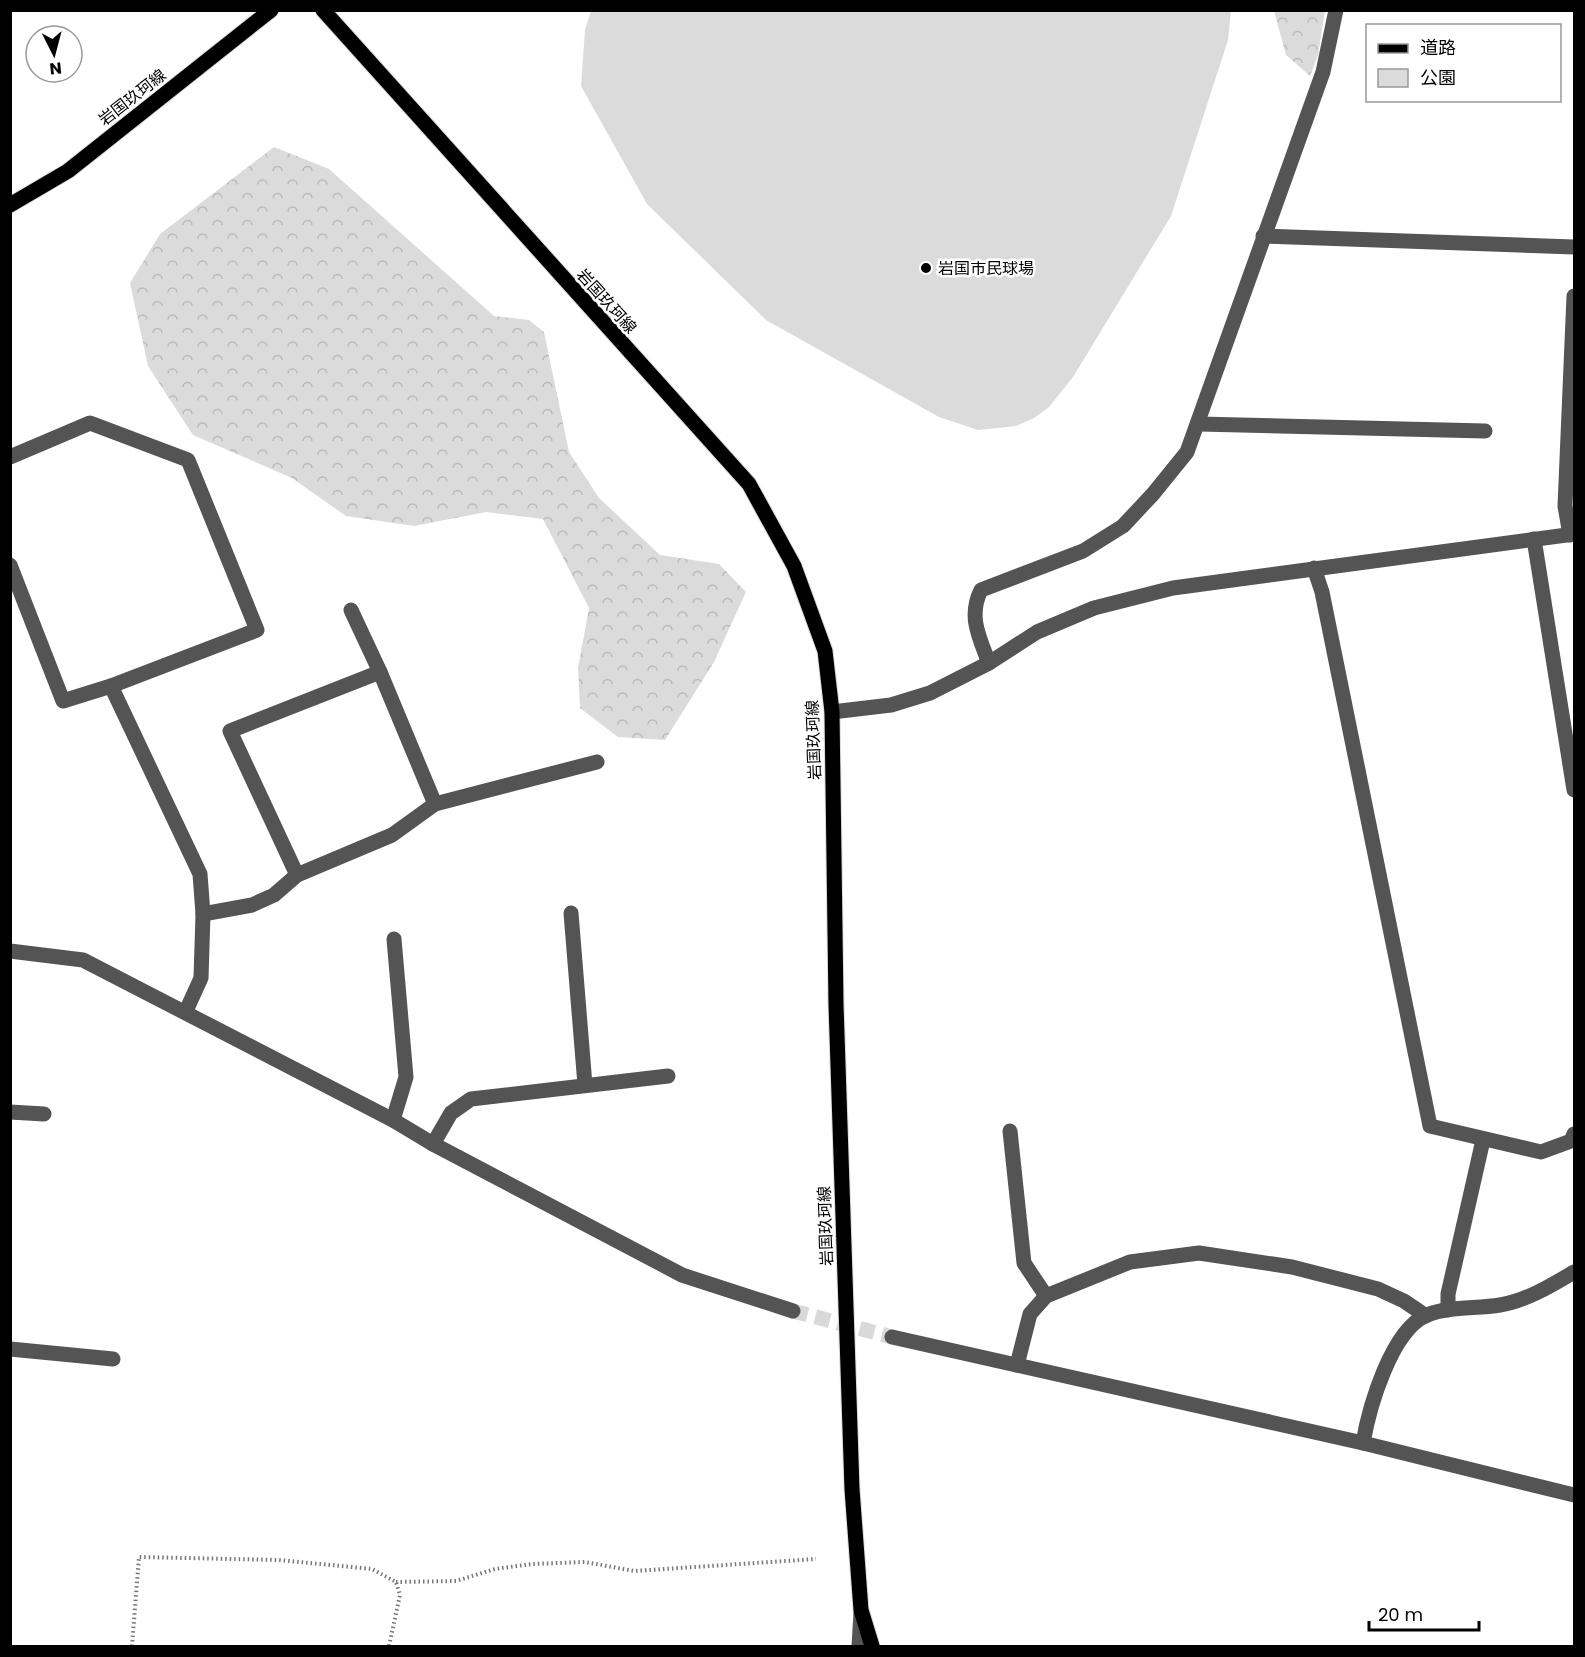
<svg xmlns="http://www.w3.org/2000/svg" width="1585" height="1657" font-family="Poppins,'Noto Sans JP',sans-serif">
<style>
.green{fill:#dbdbdb}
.forest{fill:url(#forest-crowns)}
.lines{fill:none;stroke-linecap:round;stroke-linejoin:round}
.minor-tunnel{stroke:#d9d9d9;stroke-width:15;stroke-dasharray:15 8;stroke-linecap:butt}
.major-casing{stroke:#dbdbdb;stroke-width:17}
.path{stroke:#767676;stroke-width:4;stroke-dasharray:1.5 3;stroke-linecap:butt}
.minor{stroke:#545454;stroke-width:15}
.major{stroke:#000;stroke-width:15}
.poi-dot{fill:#000;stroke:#fff;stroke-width:2}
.labels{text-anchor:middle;stroke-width:5;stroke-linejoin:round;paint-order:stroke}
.street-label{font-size:16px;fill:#000;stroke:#fff}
.poi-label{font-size:16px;fill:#000;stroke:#fff;text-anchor:start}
</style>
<defs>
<pattern id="forest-crowns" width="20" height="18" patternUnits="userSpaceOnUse" patternTransform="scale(1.5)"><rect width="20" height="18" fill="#dbdbdb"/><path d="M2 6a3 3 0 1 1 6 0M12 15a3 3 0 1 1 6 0" fill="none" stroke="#bababa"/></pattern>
</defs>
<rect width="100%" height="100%" fill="#fff"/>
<!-- green -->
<polygon class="green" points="591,11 591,10 1231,11 1228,40 1171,216 1073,377 1049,407 1034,418 1016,426 978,430 939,417 766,320 647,204 581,86 585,30"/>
<!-- forest -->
<g class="forest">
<polygon points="1274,11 1325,11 1318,55 1310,76 1286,55"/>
<polygon points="274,147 329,169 494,316 529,320 544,332 569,452 599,498 660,555 719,564 746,592 714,662 665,740 618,737 580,708 578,668 589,608 543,519 486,512 414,526 346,516 292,478 193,435 148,366 130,283 160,234"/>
</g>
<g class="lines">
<!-- minor-tunnel -->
<polyline class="minor-tunnel" points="793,1311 892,1337"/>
<!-- major casing -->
<g class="major-casing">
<g id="major">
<polyline points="323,10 749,484 794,566 825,651 832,712 836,1004 852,1489 861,1610 872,1646"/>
<polyline points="10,205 68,171 271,10"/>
</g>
</g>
<!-- path -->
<g class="path">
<polyline points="396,1582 456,1581 495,1569 532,1564 585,1562 634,1571 816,1559"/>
<polyline points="132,1646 139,1557 279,1560 372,1569 396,1582 400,1595 389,1646"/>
</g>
<!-- minor -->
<g class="minor">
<polyline points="1263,236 1574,247"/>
<polyline points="1199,424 1485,431"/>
<polyline points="10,457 90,423 188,460 257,630 111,686"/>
<polyline points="1570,535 1565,506 1574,296"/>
<polyline points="1534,539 1574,790"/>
<polyline points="10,565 63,701 111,686 200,874 203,914"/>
<polyline points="1314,568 1322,592 1430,1126 1541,1152 1571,1141 1574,1134"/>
<path d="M989,663C979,637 968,616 981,590L1083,551L1123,526L1153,494L1187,452L1323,72L1336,10"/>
<polyline points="832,712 891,705 930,693 989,663 1037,632 1094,608 1173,588 1574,534"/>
<polyline points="435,804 597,762"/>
<polyline points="297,875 230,731 380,672"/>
<polyline points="571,913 585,1085"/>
<polyline points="10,951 83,960 393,1120 433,1144 682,1275 793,1311"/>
<polyline points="186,1011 201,978 203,914 252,905 274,895 297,875 392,835 435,804 380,672 351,610"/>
<polyline points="10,1112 44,1114"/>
<polyline points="393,1120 406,1077 394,939"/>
<polyline points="1010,1131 1024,1263 1046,1296"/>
<polyline points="433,1144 451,1113 471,1099 668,1076"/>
<polyline points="1448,1310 1448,1294 1483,1140"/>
<polyline points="892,1337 1363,1443 1574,1495"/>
<polyline points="10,1349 113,1359"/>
<polyline points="1017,1365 1030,1314 1046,1296 1130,1262 1199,1253 1292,1267 1378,1289 1404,1301 1426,1316"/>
<path d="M1363,1443C1369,1408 1391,1330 1427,1315C1449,1306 1476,1309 1500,1305C1526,1301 1552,1285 1574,1272"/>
<polyline points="859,1646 861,1613"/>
</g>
<!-- major -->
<use href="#major" class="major"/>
</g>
<!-- markers -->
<circle class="poi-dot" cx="926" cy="268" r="6"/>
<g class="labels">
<!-- street labels -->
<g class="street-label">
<text transform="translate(132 97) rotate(-38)" y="6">岩国玖珂線</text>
<text transform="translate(607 301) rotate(48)" y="6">岩国玖珂線</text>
<text transform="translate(813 740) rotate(-92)" y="6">岩国玖珂線</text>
<text transform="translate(825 1226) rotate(-92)" y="6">岩国玖珂線</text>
</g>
<!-- poi labels -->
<g class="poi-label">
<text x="938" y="274">岩国市民球場</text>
</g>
</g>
<!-- border -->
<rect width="1585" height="1657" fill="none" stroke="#000000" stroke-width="24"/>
<!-- legend -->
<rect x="1366" y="24" width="195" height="78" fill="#ffffff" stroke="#999999" stroke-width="1.5"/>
<rect x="1378" y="44" width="30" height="9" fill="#000000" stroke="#999999" stroke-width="1.5"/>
<text x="1420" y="54" font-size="18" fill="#000000">道路</text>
<rect x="1378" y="69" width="30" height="18" fill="#dbdbdb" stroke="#999999" stroke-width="1.5"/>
<text x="1420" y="84" font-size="18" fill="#000000">公園</text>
<!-- north arrow -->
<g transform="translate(54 54) rotate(174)"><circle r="28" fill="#ffffff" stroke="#999999" stroke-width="1.5"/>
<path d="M0-4.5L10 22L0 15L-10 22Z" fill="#000000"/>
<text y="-9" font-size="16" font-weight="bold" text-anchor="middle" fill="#000000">N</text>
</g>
<!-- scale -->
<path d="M1369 1621v9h110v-9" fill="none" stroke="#000000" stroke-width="3"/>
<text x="1378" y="1621" font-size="18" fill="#000000" stroke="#ffffff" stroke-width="4.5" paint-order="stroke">20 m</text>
</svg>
